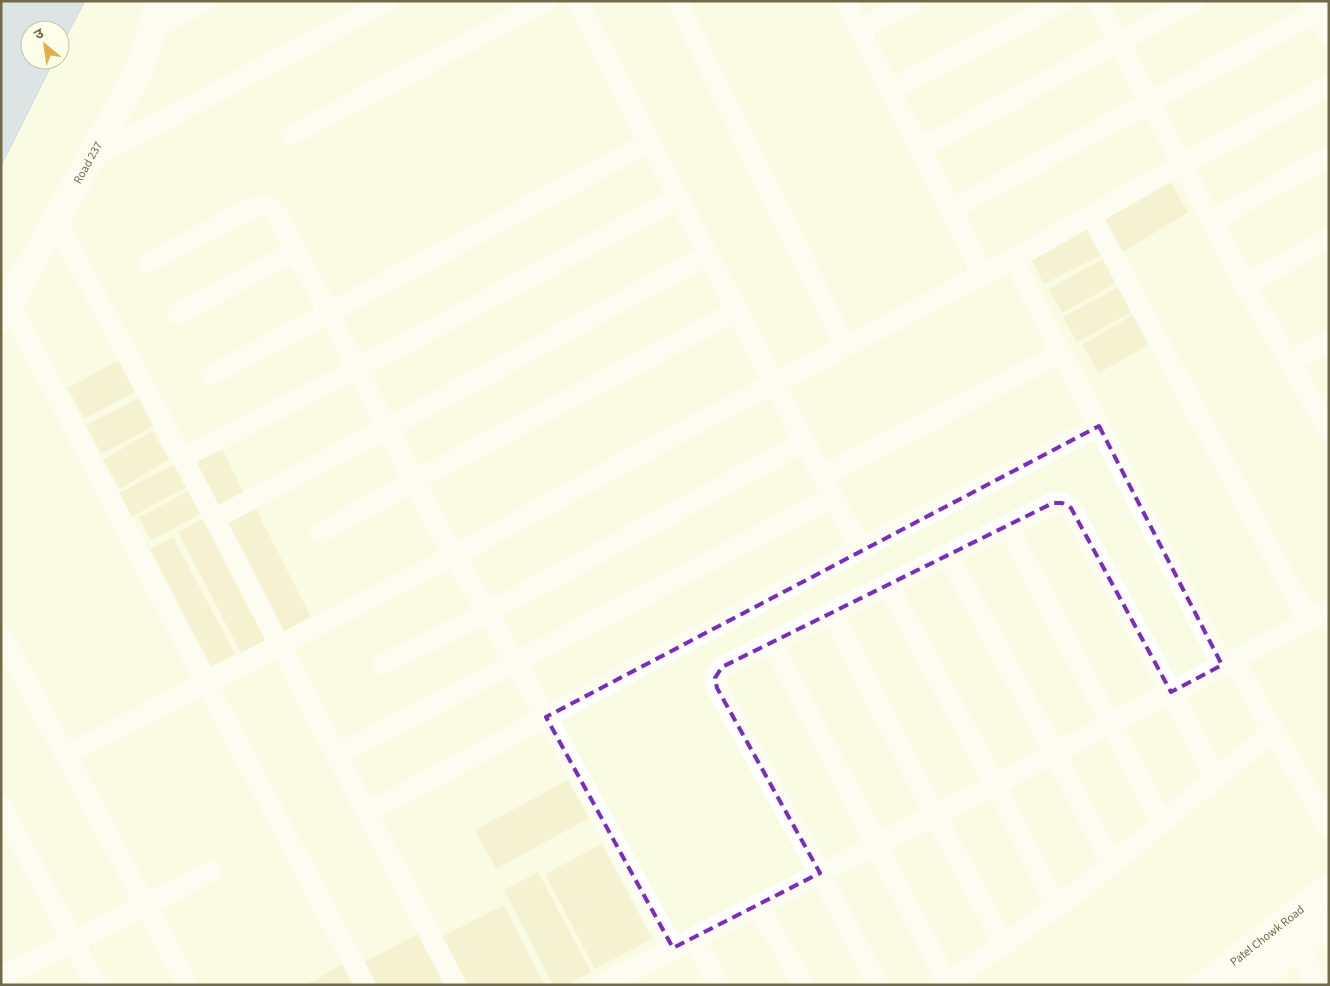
<svg xmlns="http://www.w3.org/2000/svg" width="1330" height="986" font-family="'Source Sans 3','Noto Sans Devanagari',sans-serif">
<style>
.water{fill:#b9cae4;stroke:#9fb5d5}
.building{fill:#efe7bc}
.lines{fill:none;stroke-linecap:round;stroke-linejoin:round}
.street{stroke:#fff;stroke-width:21}
.secondary{stroke:#fff;stroke-width:28}
.marked{fill:none;stroke:#7b2cbf;stroke-width:4;stroke-dasharray:10 6;stroke-linejoin:round}
.labels{text-anchor:middle;stroke-width:4.5;stroke-linejoin:round;paint-order:stroke}
.street-label{font-size:12px;fill:#726a4a;stroke:#fdfee9}
</style>
<rect width="100%" height="100%" fill="#fafbe3"/>
<!-- water -->
<polygon class="water" points="1,1 85,1 60,48 60,30 30,30 30,60 54,60 1,166"/>
<!-- building -->
<g class="building">
<polygon points="1169,180 1188,212 1117,256 1097,223"/>
<polygon points="1092,225 1107,252 1044,284 1030,257"/>
<polygon points="1108,256 1122,280 1062,313 1049,289"/>
<polygon points="1125,283 1139,308 1077,342 1063,317"/>
<polygon points="1139,311 1156,340 1099,373 1082,345"/>
<polygon points="123,358 140,389 84,419 68,388"/>
<polygon points="139,398 154,426 101,454 86,425"/>
<polygon points="152,431 169,459 120,489 103,460"/>
<polygon points="221,446 244,493 213,509 189,463"/>
<polygon points="175,464 187,487 131,517 119,493"/>
<polygon points="189,491 201,514 151,540 139,517"/>
<polygon points="253,503 312,619 278,636 219,521"/>
<polygon points="210,515 273,636 241,653 178,532"/>
<polygon points="173,537 235,654 211,666 150,549"/>
<polygon points="568,780 589,818 496,869 475,830"/>
<polygon points="602,844 652,939 595,969 545,874"/>
<polygon points="538,872 591,972 567,985 553,985 504,890"/>
<polygon points="504,905 544,985 463,985 439,938"/>
<polygon points="423,931 452,985 375,985 363,963"/>
<polygon points="342,964 353,985 306,985"/>
</g>
<g class="lines">
<!-- street -->
<g class="street">
<polyline points="577,1 860,549"/>
<polyline points="677,1 845,346"/>
<polyline points="845,1 983,274"/>
<polyline points="1097,1 1245,285 1329,430"/>
<polyline points="1311,1 1329,34"/>
<polyline points="152,29 205,1"/>
<polyline points="859,30 913,1"/>
<polyline points="890,90 1064,1"/>
<polyline points="291,135 546,1"/>
<polyline points="920,149 1195,1"/>
<polyline points="90,159 388,1"/>
<polyline points="950,210 1317,12"/>
<polyline points="1091,215 1308,620"/>
<polyline points="1212,220 1329,156"/>
<polyline points="56,221 203,497 456,985"/>
<polyline points="1013,259 1222,665"/>
<path d="M149,262L250,209C262,204 267,205 276,213L329,313L428,509L536,698L673,948"/>
<polyline points="1245,285 1329,238"/>
<polyline points="9,303 206,683 365,985"/>
<polyline points="177,314 295,251"/>
<polyline points="1289,362 1329,340"/>
<polyline points="211,375 650,142"/>
<polyline points="182,458 357,369 678,198"/>
<polyline points="822,476 1061,353"/>
<polyline points="214,519 387,428 707,255"/>
<polyline points="1007,526 1162,822"/>
<polyline points="320,533 414,481 736,311"/>
<polyline points="948,555 1055,753 1112,864"/>
<polyline points="888,585 995,784 1057,907"/>
<polyline points="832,612 935,815 1004,944"/>
<polyline points="1,634 188,985"/>
<polyline points="772,642 948,983"/>
<polyline points="1233,660 1329,828"/>
<polyline points="383,664 487,613 804,442"/>
<polyline points="66,755 455,555 654,446 1013,259 1182,164 1329,86"/>
<polyline points="337,755 833,497"/>
<polyline points="1,806 96,985"/>
<polyline points="367,813 835,562 1099,426"/>
<polyline points="757,905 804,985"/>
<polyline points="694,938 718,985"/>
<polyline points="1302,943 1313,985"/>
<polyline points="1,977 212,871"/>
<polyline points="602,985 976,794 1329,610"/>
<polyline points="878,985 820,873 717,688 715,678 722,667 1053,503 1062,503 1071,508 1171,692 1216,778"/>
<polyline points="946,985 1083,888 1273,731"/>
</g>
<!-- secondary -->
<g class="secondary">
<path id="s1" d="M1,318L139,71L160,1"/>
<path id="s2" d="M1204,985L1329,887"/>
<polyline points="1250,985 1329,922"/>
</g>
</g>
<!-- marked area -->
<path d="M0 0H1330V986H0ZM1099,426L1222,665L1171,692L1071,508L1062,503H1053L722,667L715,678L717,688L820,873L673,948L546,717Z" fill="#fafbe3" fill-opacity=".55" fill-rule="evenodd"/>
<path class="marked" d="M1099,426L1222,665L1171,692L1071,508L1062,503H1053L722,667L715,678L717,688L820,873L673,948L546,717Z"/>
<g class="labels">
<!-- street labels -->
<g class="street-label">
<text dy="4" stroke="none"><textPath href="#s1" startOffset="178">Road 237</textPath></text>
<text dy="4" stroke="none"><textPath href="#s2" startOffset="80">Patel Chowk Road</textPath></text>
</g>
</g>
<!-- border -->
<rect width="1330" height="986" fill="none" stroke="#726a4a" stroke-width="5"/>
<!-- north arrow -->
<g transform="translate(45 45) rotate(331)"><circle r="24" fill="#fdfee9" stroke="#c5c3a9"/>
<path d="M0-4L9 19L0 12L-9 19Z" fill="#e0b04d"/>
<text y="-8" font-size="14" font-weight="bold" text-anchor="middle" fill="#726a4a">उ</text>
</g>
</svg>
